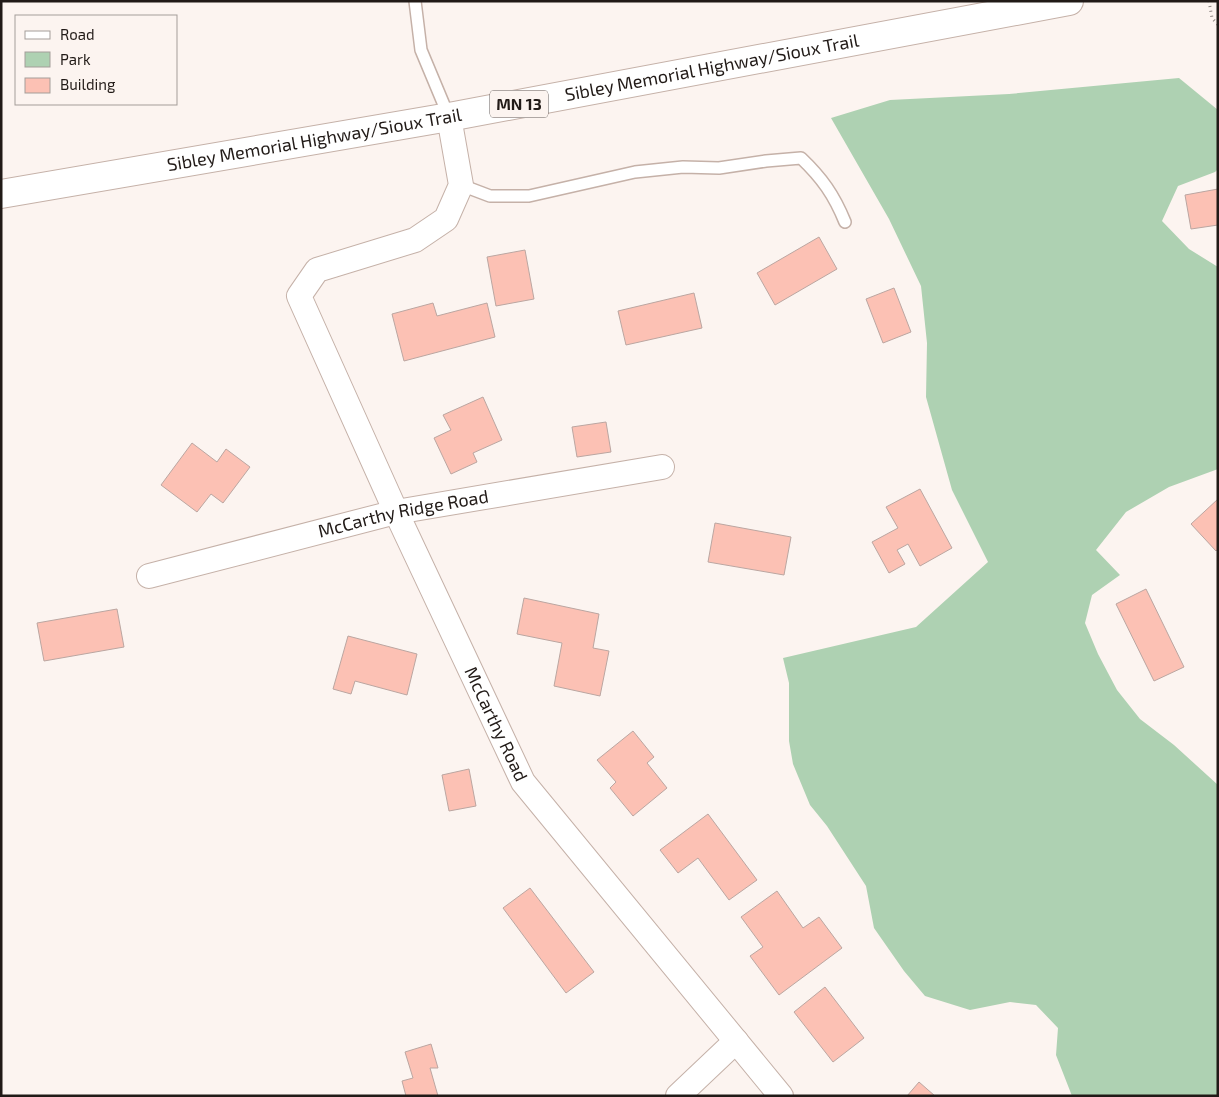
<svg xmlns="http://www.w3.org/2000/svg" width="1219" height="1097" font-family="'Exo 2',sans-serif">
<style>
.green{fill:#aed1b2}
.building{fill:#fcc1b4;stroke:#bba6a1}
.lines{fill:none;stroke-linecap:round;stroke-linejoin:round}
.service-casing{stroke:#c5b1a8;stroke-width:14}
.minor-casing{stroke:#c5b1a8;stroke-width:26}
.trunk-casing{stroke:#c5b1a8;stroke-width:30}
.path{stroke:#8d8682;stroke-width:3;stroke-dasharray:1 4;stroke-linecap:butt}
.service{stroke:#fff;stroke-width:11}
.minor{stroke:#fff;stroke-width:24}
.trunk{stroke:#fff;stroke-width:28}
.labels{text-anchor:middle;stroke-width:5;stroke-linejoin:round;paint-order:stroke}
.shield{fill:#fcf4f0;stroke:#635b58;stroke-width:1}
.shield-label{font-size:16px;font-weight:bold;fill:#211a17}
.street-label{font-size:18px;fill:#211a17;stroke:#fcf4f0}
</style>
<rect width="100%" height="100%" fill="#fcf4f0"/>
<!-- green -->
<polygon class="green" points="1179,78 1218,110 1218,169 1215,172 1178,186 1162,221 1189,249 1218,267 1218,469 1169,487 1126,512 1096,550 1120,575 1092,595 1085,623 1098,654 1117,690 1140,719 1174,745 1218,785 1218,1096 1072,1096 1056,1055 1058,1028 1036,1005 1010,1002 970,1010 925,996 904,971 874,928 866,886 827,826 810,805 793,764 789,741 789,683 783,658 916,627 988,562 952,490 926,397 927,343 921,286 889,219 831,118 890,100 1009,94"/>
<!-- building -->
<g class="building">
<polygon points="1218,189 1218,225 1191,229 1185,195"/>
<polygon points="819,237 837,269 775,305 757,273"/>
<polygon points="525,250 534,299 496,306 487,257"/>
<polygon points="894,288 911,332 883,343 866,299"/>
<polygon points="694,293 702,328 626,345 618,311"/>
<polygon points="433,303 437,316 487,303 495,337 404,361 392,314"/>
<polygon points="483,397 502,440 473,453 477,462 451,474 434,438 451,430 443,415"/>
<polygon points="606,422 611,452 577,457 572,427"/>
<polygon points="192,443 217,462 226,449 250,467 223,503 211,494 197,512 161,485"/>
<polygon points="920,489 952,548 920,566 908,544 897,550 905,564 889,573 872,542 898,528 886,507"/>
<polygon points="1218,499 1218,549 1216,551 1191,524"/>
<polygon points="715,523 791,537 784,575 708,562"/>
<polygon points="1146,589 1184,667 1154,681 1116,604"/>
<polygon points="524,598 599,614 593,648 609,651 600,696 554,686 562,643 517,634"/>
<polygon points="117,609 124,647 44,661 37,623"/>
<polygon points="348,636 417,654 407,695 355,681 351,694 333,689"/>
<polygon points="633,731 654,757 647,763 667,788 633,816 610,788 616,782 597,760"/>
<polygon points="469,769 476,806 449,811 442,775"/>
<polygon points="708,814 757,880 729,900 698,858 678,873 660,850"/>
<polygon points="530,888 594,972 566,993 503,908"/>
<polygon points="777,891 803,928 819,917 842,948 779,995 750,956 763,947 741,917"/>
<polygon points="825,987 864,1038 833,1062 794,1012"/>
<polygon points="431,1044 438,1068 430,1068 438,1096 406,1096 402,1081 413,1078 405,1052"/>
<polygon points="919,1082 935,1096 907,1096"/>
</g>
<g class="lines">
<!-- service casing -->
<g class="service-casing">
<g id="service">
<polyline points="415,1 421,50 449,117"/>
<path d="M461,185L490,196H529L635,172L683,167L719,168L766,161L801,158C822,178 834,195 845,222"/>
</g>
</g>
<!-- minor casing -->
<g class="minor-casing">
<g id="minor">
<path id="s1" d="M449,117L461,185L446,219L415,240L317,270L299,296L396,512L523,782L781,1096"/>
<path id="s2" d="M149,576L396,512L662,467"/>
<polyline points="678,1096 736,1041"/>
</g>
</g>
<!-- trunk casing -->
<g class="trunk-casing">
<g id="trunk">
<path id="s3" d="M1,194L449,117L1069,1"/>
</g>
</g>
<!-- path -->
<polyline class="path" points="1209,1 1212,18 1218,25"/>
<!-- service -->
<use href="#service" class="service"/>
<!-- minor -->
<use href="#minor" class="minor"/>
<!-- trunk -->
<use href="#trunk" class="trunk"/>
</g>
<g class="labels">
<!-- shield labels -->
<rect class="shield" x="490" y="90.5" width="58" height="27" rx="4"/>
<g class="shield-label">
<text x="519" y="110">MN 13</text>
</g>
<!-- street labels -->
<g class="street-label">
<text dy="6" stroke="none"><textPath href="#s3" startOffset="722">Sibley Memorial Highway/Sioux Trail</textPath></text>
<text dy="6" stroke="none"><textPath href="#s3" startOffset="318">Sibley Memorial Highway/Sioux Trail</textPath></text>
<text dy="6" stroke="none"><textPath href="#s2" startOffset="262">McCarthy Ridge Road</textPath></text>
<text dy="6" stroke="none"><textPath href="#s1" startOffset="749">McCarthy Road</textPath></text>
</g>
</g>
<!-- border -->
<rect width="1219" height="1097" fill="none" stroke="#211a17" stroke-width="5"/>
<!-- legend -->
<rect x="15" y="15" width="162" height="90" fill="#fcf4f0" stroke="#a49d99"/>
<rect x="25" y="31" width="25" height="8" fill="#ffffff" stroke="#a49d99"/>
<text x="60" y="40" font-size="15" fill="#211a17">Road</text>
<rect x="25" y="52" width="25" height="15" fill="#aed1b2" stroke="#a49d99"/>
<text x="60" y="65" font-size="15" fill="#211a17">Park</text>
<rect x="25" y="78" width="25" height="15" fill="#fcc1b4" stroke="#a49d99"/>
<text x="60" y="90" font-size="15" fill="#211a17">Building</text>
</svg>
